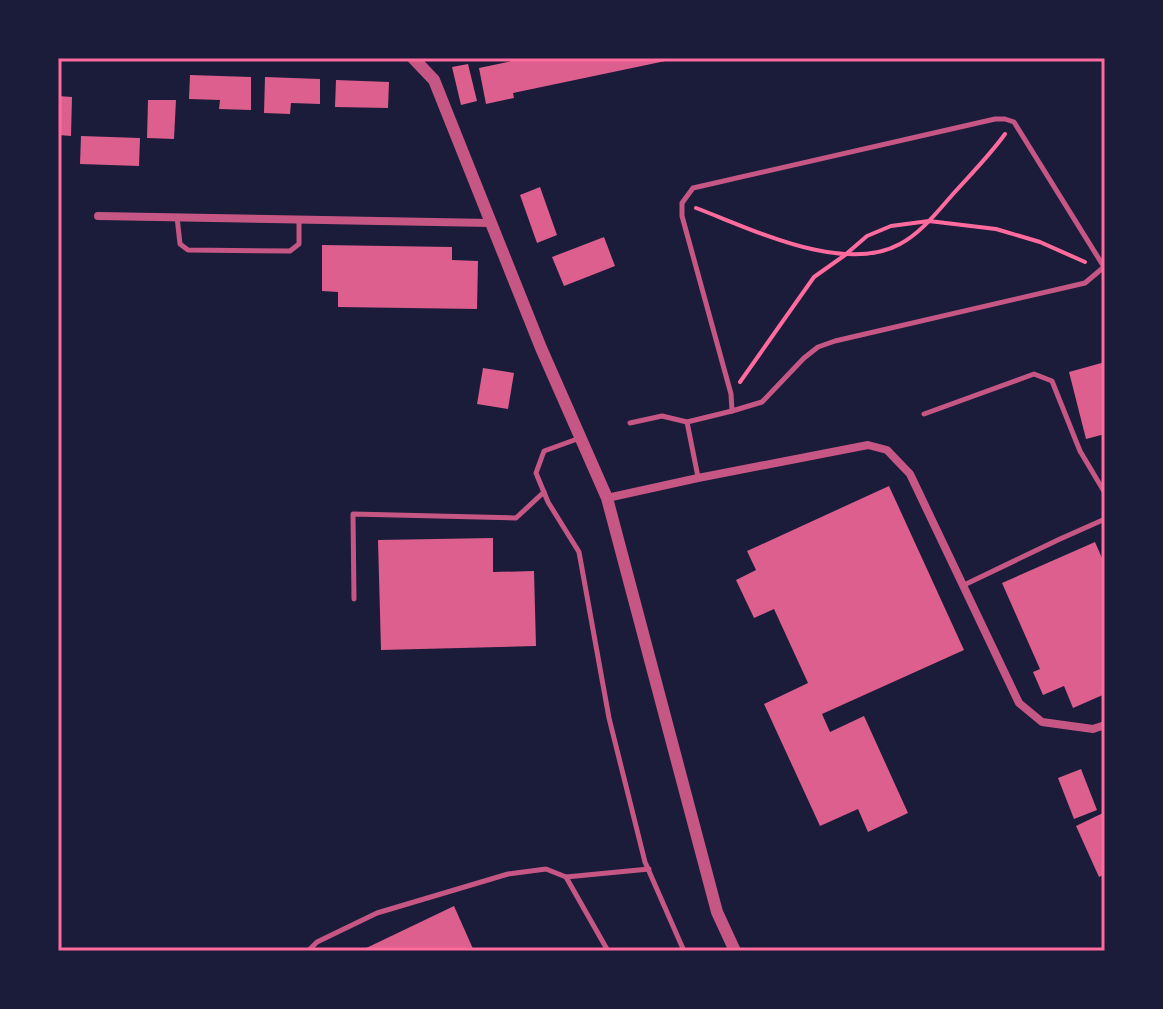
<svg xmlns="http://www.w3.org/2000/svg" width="1163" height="1009" font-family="Rubik,sans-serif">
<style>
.building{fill:#dd5f8e}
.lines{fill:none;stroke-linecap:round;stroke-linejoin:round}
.path{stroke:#ff6b9d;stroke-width:4}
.service{stroke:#c65784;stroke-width:5}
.minor{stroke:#c65784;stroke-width:8}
.tertiary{stroke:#c65784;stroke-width:12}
.neatline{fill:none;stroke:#ff6b9d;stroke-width:3}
</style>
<rect width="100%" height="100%" fill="#1b1b3a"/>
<!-- building -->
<g class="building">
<polygon points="526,58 675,58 675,59 513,93 514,98 486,104 479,68"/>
<polygon points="468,64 477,101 461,105 452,67"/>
<polygon points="190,75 251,77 251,110 219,109 220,100 189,99"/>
<polygon points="265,77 320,79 320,104 291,103 290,114 264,113"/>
<polygon points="336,80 389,82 388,108 335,107"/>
<polygon points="58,96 72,97 71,136 58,135"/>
<polygon points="148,100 176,100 174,139 147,138"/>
<polygon points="81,136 140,138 139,166 80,164"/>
<polygon points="540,187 557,235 537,243 520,195"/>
<polygon points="604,237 615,266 564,286 552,257"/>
<polygon points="322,245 452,247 452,260 478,261 477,309 338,307 338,292 322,291"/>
<polygon points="1105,362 1105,434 1086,439 1069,372"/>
<polygon points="483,368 514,373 508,409 477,404"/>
<polygon points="889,486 964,650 822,714 830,732 864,716 908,813 868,832 858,809 820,826 764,704 808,683 774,609 754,618 736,580 756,570 747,551"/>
<polygon points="493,538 493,572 534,571 536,646 381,650 378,540"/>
<polygon points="1095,542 1105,565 1105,694 1073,708 1064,686 1043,695 1033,672 1040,669 1002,583"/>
<polygon points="1081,769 1097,810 1074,819 1058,778"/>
<polygon points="1105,812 1105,874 1099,877 1076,826"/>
<polygon points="454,906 474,951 360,951"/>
</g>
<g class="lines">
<!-- path -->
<g class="path">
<path d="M696,208C752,229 843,275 900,244C921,233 938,211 953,194C971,174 990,155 1005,134"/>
<polyline points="740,382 814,277 845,255 867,236 891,226 929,221 996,229 1040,242 1085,262"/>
</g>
<!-- service -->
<g class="service">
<polygon points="995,119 1005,119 1014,122 1104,267 1085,283 835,341 818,347 804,358 762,402 732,411 731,394 682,216 682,203 693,188"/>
<polyline points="1105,148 1105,154"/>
<polyline points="177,217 180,244 188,250 290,251 299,244 299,221"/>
<polyline points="924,414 1034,374 1052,381 1080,451 1105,493"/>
<polyline points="687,422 732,411"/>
<polyline points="630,423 662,416 687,422 698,477"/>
<polyline points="580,438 544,451 536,473 548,502 579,552 609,718 645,862 684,951"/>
<polyline points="964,585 1060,539 1105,519"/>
<polyline points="354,599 353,514 516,518 544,492"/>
<polyline points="566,877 608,951"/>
<polyline points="308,951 317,942 377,913 508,874 546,869 566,877 649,869"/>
</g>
<!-- minor -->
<g class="minor">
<polyline points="98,216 490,223"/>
<polyline points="607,498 698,478 868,445 887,450 910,474 1019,703 1042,722 1093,729 1105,725"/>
</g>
<!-- tertiary -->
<polyline class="tertiary" points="413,58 434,80 541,348 607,498 717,912 735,951"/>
</g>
<!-- border -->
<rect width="1163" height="1009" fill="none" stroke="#1b1b3a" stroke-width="120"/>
<rect x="60" y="60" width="1043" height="889" class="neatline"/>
</svg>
